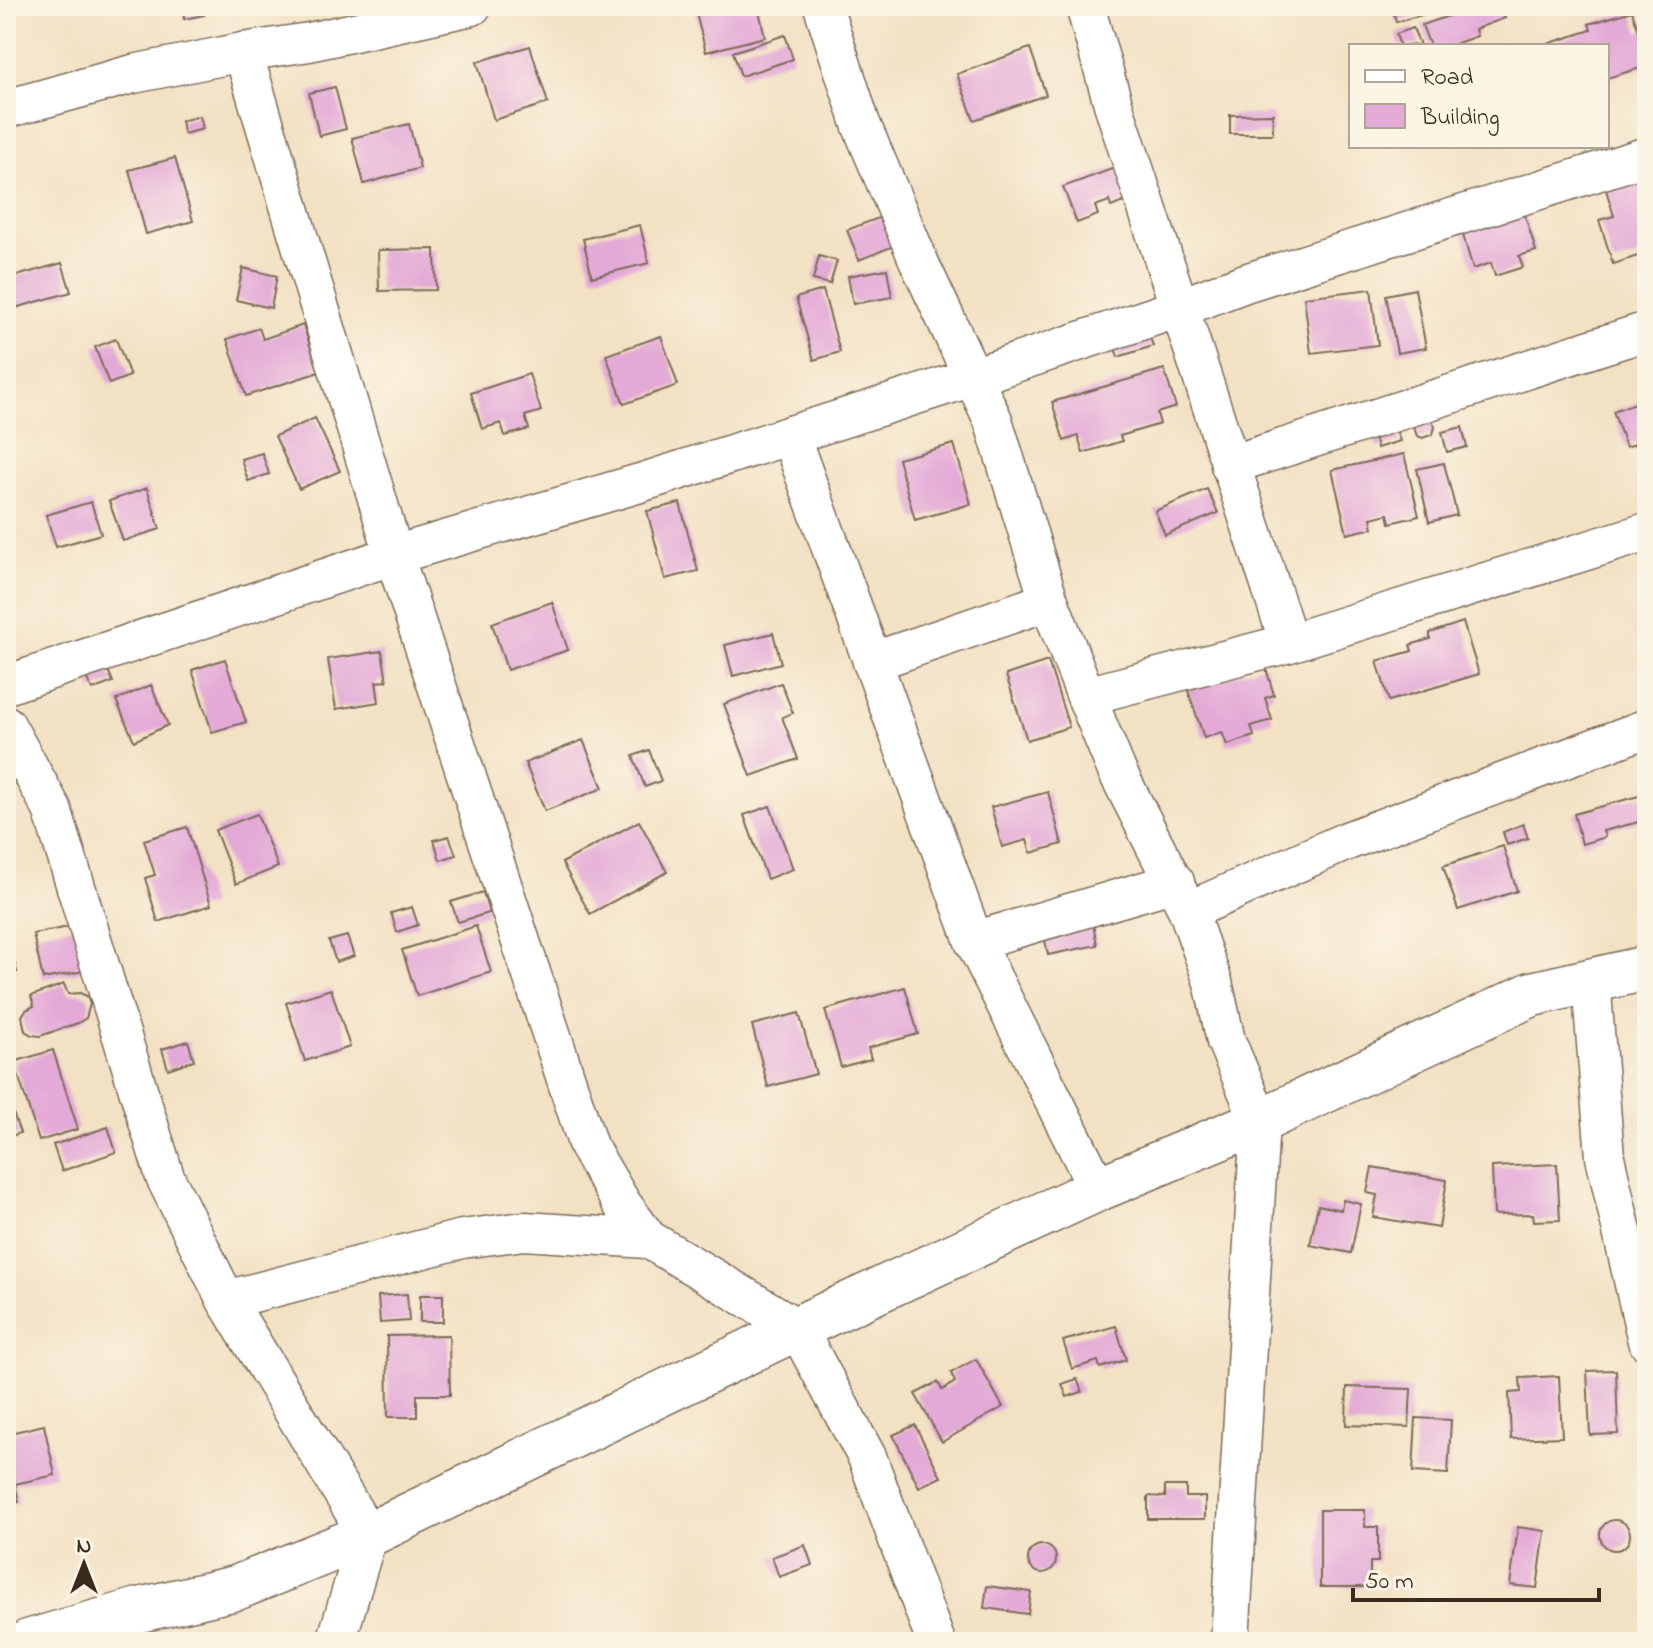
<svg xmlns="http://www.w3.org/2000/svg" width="1653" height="1648" font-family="'Indie Flower',sans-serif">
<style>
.building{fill:#e3a9d7}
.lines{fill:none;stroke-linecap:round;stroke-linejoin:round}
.street-casing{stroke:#7b6a58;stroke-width:41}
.secondary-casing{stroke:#7b6a58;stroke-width:47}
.street{stroke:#fff;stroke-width:38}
.secondary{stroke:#fff;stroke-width:44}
</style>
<rect width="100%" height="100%" fill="#fcf5e5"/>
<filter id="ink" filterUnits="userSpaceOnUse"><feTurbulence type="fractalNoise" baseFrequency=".0125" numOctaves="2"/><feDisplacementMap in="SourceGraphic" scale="16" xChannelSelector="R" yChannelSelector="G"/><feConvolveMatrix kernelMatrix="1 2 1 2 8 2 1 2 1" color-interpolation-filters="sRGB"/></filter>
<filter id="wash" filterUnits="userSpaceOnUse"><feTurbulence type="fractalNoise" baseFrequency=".006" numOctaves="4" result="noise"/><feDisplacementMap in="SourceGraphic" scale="32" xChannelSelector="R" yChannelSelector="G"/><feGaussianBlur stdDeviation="1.8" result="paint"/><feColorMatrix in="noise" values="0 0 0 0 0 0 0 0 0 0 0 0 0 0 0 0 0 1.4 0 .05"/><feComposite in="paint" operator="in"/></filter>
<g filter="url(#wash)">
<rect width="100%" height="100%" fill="#f2e1c3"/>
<g id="blocks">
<!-- building -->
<g class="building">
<polygon points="182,6 202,6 204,15 184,19"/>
<polygon points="694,6 758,6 765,37 706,52"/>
<polygon points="1392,6 1451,6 1451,7 1396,22"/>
<polygon points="1478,6 1500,6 1505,18 1475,29 1477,36 1449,46 1430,46 1422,25"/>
<polygon points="1632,11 1639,32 1647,29 1647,66 1607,78 1607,46 1541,46 1591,30 1589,24"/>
<polygon points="1413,28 1420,45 1400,46 1396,34"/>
<polygon points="785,35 793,59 741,76 733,52"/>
<polygon points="530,46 548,103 494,120 477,62"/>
<polygon points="1030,48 1046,95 974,120 957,74"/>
<polygon points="335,87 346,129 319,136 309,93"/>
<polygon points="1273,114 1273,134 1230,134 1230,115"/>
<polygon points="200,116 203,129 184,134 181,121"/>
<polygon points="409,124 420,168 364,184 352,138"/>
<polygon points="175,158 193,221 146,234 129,170"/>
<polygon points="1117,167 1129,200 1111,207 1109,201 1095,206 1098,215 1077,223 1063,187"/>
<polygon points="1642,168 1647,183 1647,253 1613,264 1599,220 1614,216 1603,180"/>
<polygon points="1522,206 1536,251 1519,256 1523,267 1495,276 1491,263 1473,269 1460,225"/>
<polygon points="894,212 906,241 859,260 847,230"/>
<polygon points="640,225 649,263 592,277 583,239"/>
<polygon points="435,249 436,290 379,291 378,250"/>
<polygon points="819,256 837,261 830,284 813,280"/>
<polygon points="62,263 71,292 15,308 6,279"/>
<polygon points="243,268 277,276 271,308 236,300"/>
<polygon points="887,269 892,297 853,304 848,276"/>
<polygon points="1371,289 1378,345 1311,353 1304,297"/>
<polygon points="1415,289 1426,348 1397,353 1386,295"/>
<polygon points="823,290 840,352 814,360 796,298"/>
<polygon points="303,325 319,372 246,396 227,339 259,328 263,339"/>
<polygon points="1147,328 1153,346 1118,357 1112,339"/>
<polygon points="661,336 678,385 624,404 606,355"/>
<polygon points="116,339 130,376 109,384 95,347"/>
<polygon points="1164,369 1176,407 1157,413 1160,424 1120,436 1122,441 1083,453 1078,436 1064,441 1052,402"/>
<polygon points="529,374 541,411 525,416 529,429 505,436 501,423 482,429 471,393"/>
<polygon points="1647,399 1647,440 1626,447 1613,411"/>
<polygon points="315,418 340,471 299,489 275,436"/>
<polygon points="1431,418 1435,427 1433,434 1423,438 1417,436 1413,425"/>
<polygon points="1394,423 1400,441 1377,448 1372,430"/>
<polygon points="1462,427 1467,447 1447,452 1442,432"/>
<polygon points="954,444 971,504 915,520 898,459"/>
<polygon points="262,453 269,474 248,481 241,459"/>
<polygon points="1404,454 1419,516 1390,523 1388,514 1371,518 1373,528 1347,534 1332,470"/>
<polygon points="1444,463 1457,515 1429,522 1417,469"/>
<polygon points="147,488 160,529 123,541 109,501"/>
<polygon points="1207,489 1218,513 1165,535 1155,511"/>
<polygon points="91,502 101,534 56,547 46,515"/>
<polygon points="680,503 698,571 665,579 647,511"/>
<polygon points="552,602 568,650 507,670 492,623"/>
<polygon points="1463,622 1479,674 1389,701 1377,661 1412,651 1410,645 1430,639 1430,633"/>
<polygon points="773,633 781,663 733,676 725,645"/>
<polygon points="382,651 387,681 376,682 379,702 336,709 328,659"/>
<polygon points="225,659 246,722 212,732 192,670"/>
<polygon points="104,661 113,682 92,690 83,670"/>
<polygon points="1048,661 1069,727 1027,740 1006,675"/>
<polygon points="1265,665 1274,695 1265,698 1272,720 1251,726 1254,736 1227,745 1222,732 1204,738 1188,690"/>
<polygon points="781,683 793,713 782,717 798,759 751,776 724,704"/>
<polygon points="151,685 168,725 134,741 116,700"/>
<polygon points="583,740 603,788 545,811 525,763"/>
<polygon points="649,750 661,781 645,787 633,756"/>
<polygon points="1048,792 1062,844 1031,853 1027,840 1002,847 991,807"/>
<polygon points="1642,795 1647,820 1603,831 1605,837 1582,844 1574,814"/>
<polygon points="770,806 793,869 767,879 744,815"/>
<polygon points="257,814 278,867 236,884 215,830"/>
<polygon points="639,821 667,872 590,914 562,863"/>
<polygon points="1523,824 1528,838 1507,845 1503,832"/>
<polygon points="187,827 211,905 158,922 145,878 155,875 144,840"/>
<polygon points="449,836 456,855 440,860 434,840"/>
<polygon points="1503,846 1517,891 1458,910 1443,866"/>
<polygon points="483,892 489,913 458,922 451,902"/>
<polygon points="412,907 418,925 397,932 391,913"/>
<polygon points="1093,924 1097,945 1048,955 1044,935"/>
<polygon points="74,926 84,971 43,979 33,934"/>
<polygon points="476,926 491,972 417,996 402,950"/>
<polygon points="7,936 17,972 6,975 6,937"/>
<polygon points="347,936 354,956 336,962 329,941"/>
<polygon points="64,984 68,994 80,993 87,996 90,1004 86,1018 78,1023 40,1036 32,1035 25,1031 22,1016 26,1010 34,1006 31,996"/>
<polygon points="905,987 918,1034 868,1048 871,1059 841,1067 825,1010"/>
<polygon points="331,989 350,1047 305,1061 286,1003"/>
<polygon points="799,1013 816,1074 768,1087 752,1025"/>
<polygon points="188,1041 194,1060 168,1069 162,1049"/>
<polygon points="53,1050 78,1129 39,1141 14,1062"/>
<polygon points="6,1093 20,1133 6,1138"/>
<polygon points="108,1127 116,1152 62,1171 53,1145"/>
<polygon points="1557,1164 1560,1220 1534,1221 1533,1214 1494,1215 1492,1167"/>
<polygon points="1372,1167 1447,1180 1439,1228 1373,1217 1377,1195 1367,1193"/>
<polygon points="1343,1200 1361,1204 1351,1253 1310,1245 1318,1205 1341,1210"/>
<polygon points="407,1294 409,1321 380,1323 378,1296"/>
<rect x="420" y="1295" width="23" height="27"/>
<polygon points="1116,1326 1126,1360 1100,1368 1098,1361 1072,1369 1063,1341"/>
<polygon points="449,1335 450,1395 417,1395 417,1417 388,1417 387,1336"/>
<polygon points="976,1359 1003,1407 942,1442 915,1394 938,1382 942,1390 955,1382 951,1373"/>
<polygon points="1616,1370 1618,1434 1590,1435 1587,1371"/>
<polygon points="1559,1376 1562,1437 1511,1439 1509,1393 1521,1392 1520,1378"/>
<polygon points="1077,1379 1082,1392 1067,1397 1062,1384"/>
<polygon points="1347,1387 1411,1389 1409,1427 1346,1425"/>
<polygon points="1416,1418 1451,1420 1448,1474 1413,1472"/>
<polygon points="44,1425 55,1475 15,1484 19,1502 6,1505 6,1434"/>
<polygon points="915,1425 941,1477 919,1487 893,1435"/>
<polygon points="1165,1486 1186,1486 1186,1497 1205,1497 1205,1519 1148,1519 1148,1496 1165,1497"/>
<polygon points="1320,1510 1365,1510 1365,1527 1378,1527 1378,1562 1370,1562 1370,1587 1320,1587"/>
<circle cx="1615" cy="1535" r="15"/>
<polygon points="1518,1527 1545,1531 1537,1588 1510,1585"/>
<polygon points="805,1545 812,1565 779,1577 772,1557"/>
<circle cx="1042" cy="1559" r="14"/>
<polygon points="987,1586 1031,1592 1028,1614 984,1608"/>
</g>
</g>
</g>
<g filter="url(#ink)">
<use href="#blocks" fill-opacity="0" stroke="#7b6a58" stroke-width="2"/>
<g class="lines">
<!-- street casing -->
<g class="street-casing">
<g id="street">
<polyline points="823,6 861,124 920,264 993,420 1049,601 1086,696 1117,771 1188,911 1213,982 1226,1041 1260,1121 1230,1642"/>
<polyline points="1085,6 1114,107 1289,643"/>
<polyline points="243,52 394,555 588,1146 622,1204 648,1239 797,1328 867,1457 936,1642"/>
<polyline points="6,109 133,74 243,52 309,42 472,6"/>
<polyline points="790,435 974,941 1098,1189"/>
<polyline points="1230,465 1647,331"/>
<polyline points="872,662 1049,601"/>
<polyline points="6,685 394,555 640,483 973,377 1179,308 1245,283 1647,156"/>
<polyline points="1086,696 1289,643 1647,532"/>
<polyline points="6,725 52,809 165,1177 226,1300 368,1535 336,1642"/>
<polyline points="1188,911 1347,841 1647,728"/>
<polyline points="974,941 1175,882"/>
<polyline points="1591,980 1605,1157 1647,1341"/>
<polyline points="226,1300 462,1239 524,1231 648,1239"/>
</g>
</g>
<!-- secondary casing -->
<g class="secondary-casing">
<polyline id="secondary" points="28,1642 135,1611 236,1588 368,1535 797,1328 1098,1189 1260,1121 1532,994 1647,968"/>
</g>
<!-- street -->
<use href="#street" class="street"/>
<!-- secondary -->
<use href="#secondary" class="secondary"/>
</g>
</g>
<!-- margin -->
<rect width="1653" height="1648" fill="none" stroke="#fcf5e5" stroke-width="32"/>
<!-- legend -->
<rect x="1349" y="44" width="260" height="104" fill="#fcf5e5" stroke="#afa495" stroke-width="2"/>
<rect x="1365" y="70" width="40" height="12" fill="#ffffff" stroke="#afa495" stroke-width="2"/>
<text x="1421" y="84" font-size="24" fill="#3b2a1e">Road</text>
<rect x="1365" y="104" width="40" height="24" fill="#e3a9d7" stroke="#afa495" stroke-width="2"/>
<text x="1421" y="124" font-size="24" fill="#3b2a1e">Building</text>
<!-- north arrow -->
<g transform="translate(84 1564)" stroke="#fcf5e5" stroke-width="6" paint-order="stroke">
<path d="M0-6L14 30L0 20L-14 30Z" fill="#3b2a1e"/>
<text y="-12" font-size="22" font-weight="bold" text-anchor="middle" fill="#3b2a1e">N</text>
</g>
<!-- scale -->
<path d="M1353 1588v12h246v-12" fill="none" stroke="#3b2a1e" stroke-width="4"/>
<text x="1365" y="1588" font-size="24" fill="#3b2a1e" stroke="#fcf5e5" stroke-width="6" paint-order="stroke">50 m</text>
</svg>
